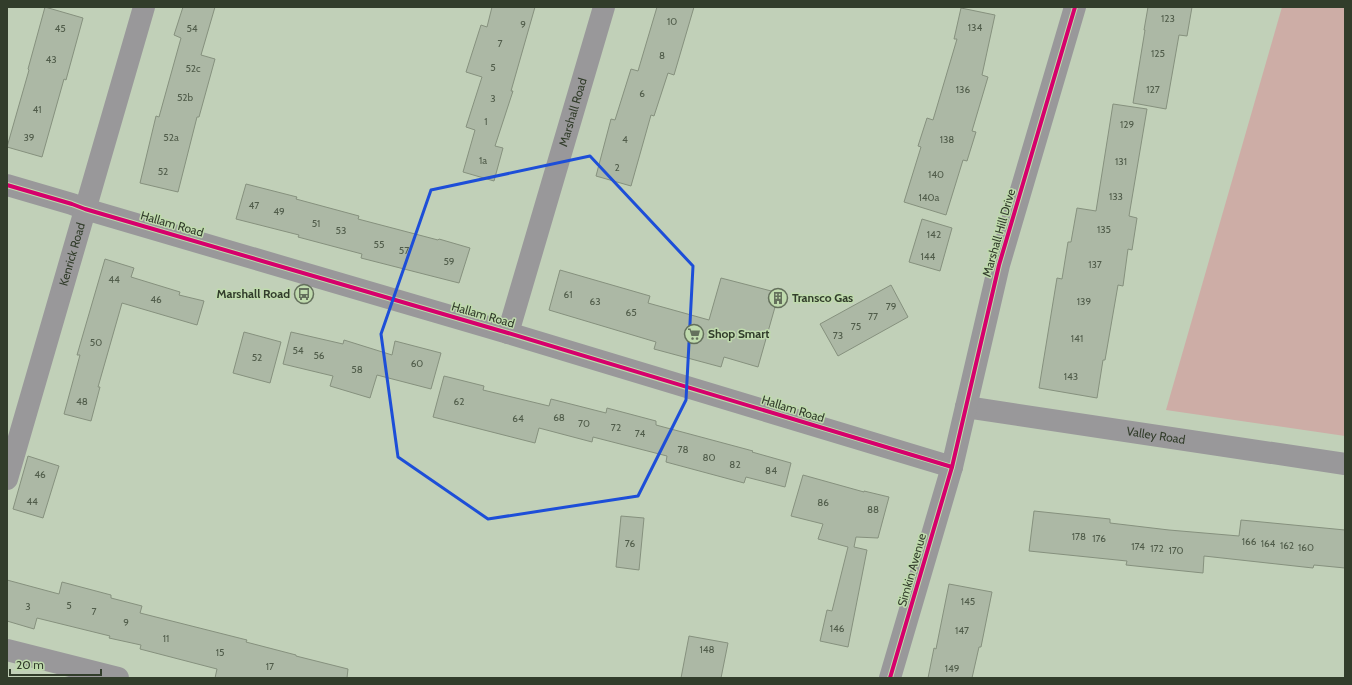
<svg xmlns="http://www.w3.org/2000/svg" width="1352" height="685" font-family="Cabin,sans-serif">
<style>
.green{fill:#cdada6}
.building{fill:#acb8a5;stroke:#86917e}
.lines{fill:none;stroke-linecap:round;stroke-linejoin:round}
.street{stroke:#99989a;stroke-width:22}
.cycleway-casing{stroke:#bfdaad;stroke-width:6}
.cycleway{stroke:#d6006c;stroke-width:4}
.marked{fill:none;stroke:#1d4ed8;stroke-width:3;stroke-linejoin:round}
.labels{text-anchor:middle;stroke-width:3;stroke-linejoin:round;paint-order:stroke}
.number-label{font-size:10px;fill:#505c4a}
.street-label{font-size:12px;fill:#323d2b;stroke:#bfdaad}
.poi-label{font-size:12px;font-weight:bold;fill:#323d2b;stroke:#bfdaad;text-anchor:start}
</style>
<rect width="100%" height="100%" fill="#c1d0b8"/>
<!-- green -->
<polygon class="green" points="1282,7 1345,7 1345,436 1166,410"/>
<!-- building -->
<g class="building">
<polygon points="45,7 83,18 66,80 64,79 42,157 7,147 29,70 28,69"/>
<polygon points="183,7 215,7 201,55 215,59 199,117 197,117 178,192 140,183 156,116 159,117 181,38 174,35"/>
<polygon points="492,7 535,7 511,91 513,91 495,146 503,148 494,181 463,172 475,130 466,127 482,77 466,72 481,25 487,27"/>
<polygon points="657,7 694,7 674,75 668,73 654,116 651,115 631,186 596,176 611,119 615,120 631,69 638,71"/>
<polygon points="1148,7 1192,7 1187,36 1179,35 1166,109 1133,103 1145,30 1144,30"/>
<polygon points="961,8 995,15 982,75 988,77 972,131 976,132 967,161 963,160 946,215 904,202 921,147 918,146 927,118 933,120 957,39 954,39"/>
<polygon points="1113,104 1147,109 1129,216 1137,218 1132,250 1128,249 1123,286 1118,285 1105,360 1103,360 1097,398 1039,388 1057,278 1062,279 1068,242 1071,242 1077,208 1096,211"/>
<polygon points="246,184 297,197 296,199 359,216 358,219 438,240 439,239 470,248 459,283 361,258 362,254 298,237 299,235 236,219"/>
<polygon points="922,219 952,228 940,271 909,262"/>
<polygon points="105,259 134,268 131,277 180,292 179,295 204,301 197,325 122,303 98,387 100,387 91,421 64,414 80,355 77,355"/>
<polygon points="560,270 650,296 648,303 709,320 721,278 779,293 758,367 724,357 721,367 654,349 656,342 549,310"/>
<polygon points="891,285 908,317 838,356 820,324"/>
<polygon points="244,332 281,342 270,383 233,373"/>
<polygon points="291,332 343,344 344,340 392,355 395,341 441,353 431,389 377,375 370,398 330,386 333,376 283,364"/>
<polygon points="444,376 484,386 483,390 549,406 551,399 606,413 607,408 656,421 656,425 753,451 752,452 791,463 785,487 746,477 744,483 666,462 667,456 593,437 592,442 539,428 535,443 433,417"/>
<polygon points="28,456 59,466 43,518 13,509"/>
<polygon points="803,475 864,492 864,491 889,497 878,538 856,537 854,547 867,550 848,647 820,641 827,610 832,611 848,547 818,539 823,524 791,516"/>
<polygon points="1034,511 1110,519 1110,523 1169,530 1239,536 1241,520 1345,530 1345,568 1314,565 1313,568 1204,556 1203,573 1126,565 1127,561 1029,551"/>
<polygon points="621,516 644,518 639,570 616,567"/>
<polygon points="7,580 59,594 62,582 111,595 111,598 142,606 140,613 247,640 246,642 296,655 296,656 348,669 347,678 215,678 217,669 140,649 141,645 109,638 110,636 37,618 34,629 7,621"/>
<polygon points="949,584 992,592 981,647 979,647 972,678 928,678 934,648 936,649"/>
<polygon points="689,636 728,643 721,678 681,678"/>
</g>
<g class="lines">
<!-- street -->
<g class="street">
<polyline points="7,185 72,204 85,209 508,333 952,467"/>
<path id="s1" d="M508,333L604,7"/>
<path id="s2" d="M966,407L1345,464"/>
<path id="s3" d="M7,479L144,7"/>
<polyline points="7,650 118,678"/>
<polyline points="890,678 952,467 999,265 1075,7"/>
</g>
<!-- cycleway casing -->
<g class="cycleway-casing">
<g id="cycleway">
<polyline points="7,185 72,204 85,209 508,333 952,467"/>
<polyline points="890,678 952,467 999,265 1075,7"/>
</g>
</g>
<!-- cycleway -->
<use href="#cycleway" class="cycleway"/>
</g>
<!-- marked area -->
<path class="marked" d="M590,156L693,266L686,400L638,496L488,519L398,457L381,334L431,190Z"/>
<!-- icons -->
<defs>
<g id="bus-ring" transform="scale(1)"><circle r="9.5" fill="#bfdaad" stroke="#64705c" stroke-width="1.5"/><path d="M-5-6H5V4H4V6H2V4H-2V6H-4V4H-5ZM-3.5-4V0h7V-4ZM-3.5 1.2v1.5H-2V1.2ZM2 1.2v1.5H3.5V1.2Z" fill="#64705c"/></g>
<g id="building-ring" transform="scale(1)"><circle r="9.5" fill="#bfdaad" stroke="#64705c" stroke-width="1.5"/><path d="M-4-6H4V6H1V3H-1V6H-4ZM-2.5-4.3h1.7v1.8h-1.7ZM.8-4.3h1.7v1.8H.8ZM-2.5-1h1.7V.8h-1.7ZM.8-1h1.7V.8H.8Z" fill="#64705c"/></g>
<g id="supermarket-ring" transform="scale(1)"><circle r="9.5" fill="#bfdaad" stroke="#64705c" stroke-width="1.5"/><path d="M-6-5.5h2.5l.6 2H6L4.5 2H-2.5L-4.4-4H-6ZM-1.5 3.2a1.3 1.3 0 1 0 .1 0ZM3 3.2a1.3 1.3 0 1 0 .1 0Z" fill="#64705c"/></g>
</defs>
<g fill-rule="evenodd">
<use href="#bus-ring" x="304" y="294"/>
<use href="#building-ring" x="778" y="298"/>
<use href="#supermarket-ring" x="694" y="334"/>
</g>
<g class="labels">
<!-- number labels -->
<g class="number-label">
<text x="1168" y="22">123</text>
<text x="672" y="25">10</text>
<text x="523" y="28">9</text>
<text x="975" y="31">134</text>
<text x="60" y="32">45</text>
<text x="192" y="32">54</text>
<text x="500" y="47">7</text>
<text x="1158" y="57">125</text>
<text x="662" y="59">8</text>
<text x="51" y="63">43</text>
<text x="493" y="71">5</text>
<text x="193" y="72">52c</text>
<text x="963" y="93">136</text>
<text x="1153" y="93">127</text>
<text x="642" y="97">6</text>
<text x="185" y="101">52b</text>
<text x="493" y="102">3</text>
<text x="37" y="113">41</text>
<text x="486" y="125">1</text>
<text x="1127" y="128">129</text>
<text x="29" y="141">39</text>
<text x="171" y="141">52a</text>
<text x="625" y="143">4</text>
<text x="947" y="143">138</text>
<text x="483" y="164">1a</text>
<text x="1121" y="165">131</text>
<text x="617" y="171">2</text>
<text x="163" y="175">52</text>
<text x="936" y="178">140</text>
<text x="1116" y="200">133</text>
<text x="929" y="201">140a</text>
<text x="254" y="209">47</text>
<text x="279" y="215">49</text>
<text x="316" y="227">51</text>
<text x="1104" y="233">135</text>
<text x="341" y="234">53</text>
<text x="934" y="238">142</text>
<text x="379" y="248">55</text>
<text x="404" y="254">57</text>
<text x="928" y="260">144</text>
<text x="449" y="265">59</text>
<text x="1095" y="268">137</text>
<text x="114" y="283">44</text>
<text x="568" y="298">61</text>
<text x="156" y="303">46</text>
<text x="595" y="305">63</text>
<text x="1084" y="305">139</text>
<text x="891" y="310">79</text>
<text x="631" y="316">65</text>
<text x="873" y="320">77</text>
<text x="856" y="330">75</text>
<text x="838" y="339">73</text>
<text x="1077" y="342">141</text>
<text x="96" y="346">50</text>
<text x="298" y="354">54</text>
<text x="319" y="359">56</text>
<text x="257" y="361">52</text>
<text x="417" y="367">60</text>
<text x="357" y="373">58</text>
<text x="1071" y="380">143</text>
<text x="82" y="405">48</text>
<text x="459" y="405">62</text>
<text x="559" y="421">68</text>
<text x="518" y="422">64</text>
<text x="584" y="427">70</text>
<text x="616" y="431">72</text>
<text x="640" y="437">74</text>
<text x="683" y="453">78</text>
<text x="709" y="461">80</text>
<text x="735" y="468">82</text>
<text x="771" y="474">84</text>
<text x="40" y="478">46</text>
<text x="32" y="505">44</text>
<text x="823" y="506">86</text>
<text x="873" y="513">88</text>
<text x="1079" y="540">178</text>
<text x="1099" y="542">176</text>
<text x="1249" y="545">166</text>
<text x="630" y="547">76</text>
<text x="1268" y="547">164</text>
<text x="1287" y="549">162</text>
<text x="1138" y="550">174</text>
<text x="1306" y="551">160</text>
<text x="1157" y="552">172</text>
<text x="1176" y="554">170</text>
<text x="968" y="605">145</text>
<text x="69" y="609">5</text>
<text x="28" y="610">3</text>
<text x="94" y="615">7</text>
<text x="126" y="626">9</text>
<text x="837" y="632">146</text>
<text x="962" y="634">147</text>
<text x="166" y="642">11</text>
<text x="707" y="653">148</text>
<text x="220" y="656">15</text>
<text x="270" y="670">17</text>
<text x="952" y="672">149</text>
</g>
<!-- street labels -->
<g class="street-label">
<text dy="4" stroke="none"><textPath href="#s1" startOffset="230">Marshall Road</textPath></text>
<text transform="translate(172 224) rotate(16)" y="4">Hallam Road</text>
<text transform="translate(999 233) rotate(-74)" y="4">Marshall Hill Drive</text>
<text dy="4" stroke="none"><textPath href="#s3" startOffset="234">Kenrick Road</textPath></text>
<text transform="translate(483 315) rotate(16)" y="4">Hallam Road</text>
<text transform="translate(793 409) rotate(17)" y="4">Hallam Road</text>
<text dy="4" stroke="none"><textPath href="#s2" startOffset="192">Valley Road</textPath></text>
<text transform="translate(912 570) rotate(-74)" y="4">Simkin Avenue</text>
</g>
<!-- poi labels -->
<g class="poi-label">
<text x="290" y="298" text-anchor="end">Marshall Road</text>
<text x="792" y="302">Transco Gas</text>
<text x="708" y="338">Shop Smart</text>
</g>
</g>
<!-- border -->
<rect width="1352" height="685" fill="none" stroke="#323d2b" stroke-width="16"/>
<!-- scale -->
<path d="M10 669v6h91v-6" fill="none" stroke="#323d2b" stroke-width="2"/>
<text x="16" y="669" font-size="12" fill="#323d2b" stroke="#bfdaad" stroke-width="3" paint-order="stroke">20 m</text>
</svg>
